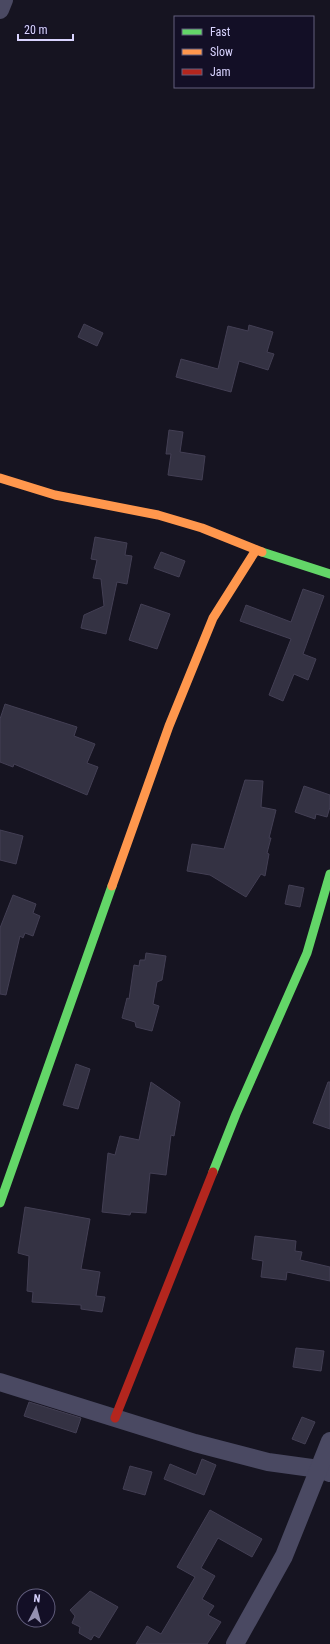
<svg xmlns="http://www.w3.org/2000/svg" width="330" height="1644" font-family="'Roboto Condensed',sans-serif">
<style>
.building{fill:#343243;stroke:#433f54}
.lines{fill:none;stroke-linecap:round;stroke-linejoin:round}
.street{stroke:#4a4962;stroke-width:18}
.fast{stroke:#63d668;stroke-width:9}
.slow{stroke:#ff974d;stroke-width:9}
.jam{stroke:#b3261e;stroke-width:9}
</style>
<rect width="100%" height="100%" fill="#161421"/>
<!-- building -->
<g class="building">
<polygon points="84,324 103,333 97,346 78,337"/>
<polygon points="249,325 273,332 267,352 274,354 268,370 239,361 231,392 176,377 181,359 218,369 228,326 248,331"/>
<polygon points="169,430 183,432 180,452 205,456 202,480 168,475 171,454 166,454"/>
<polygon points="95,537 127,543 125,555 132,556 127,584 117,582 106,634 81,628 84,615 104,606 101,579 93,578 97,560 91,559"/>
<polygon points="161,552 185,561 179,577 154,568"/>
<polygon points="303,589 324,596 303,654 316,659 308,680 294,674 283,701 269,695 291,639 240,621 246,605 291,622"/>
<polygon points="141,604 170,614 157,649 129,640"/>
<polygon points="5,704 77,727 74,736 95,744 87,763 98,767 87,795 14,764 13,767 0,762 0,719"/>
<polygon points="245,780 263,781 261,807 276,810 269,838 271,838 267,853 269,854 265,876 261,874 246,897 210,875 187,871 192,844 224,849"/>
<polygon points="304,786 330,795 330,807 327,817 316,814 315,819 295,812"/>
<polygon points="0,830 23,836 16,864 0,860"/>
<polygon points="289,885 304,888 300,907 285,904"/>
<polygon points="13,895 36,904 33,913 40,916 33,936 25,933 23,938 20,936 6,995 0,994 0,928"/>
<polygon points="146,953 166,956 162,980 157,982 153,1004 159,1006 152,1031 136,1027 135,1022 122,1018 127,998 129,999 134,965 139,966 140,960 145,960"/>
<polygon points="76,1064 90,1069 78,1109 63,1105"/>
<polygon points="151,1082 180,1102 174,1136 171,1135 166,1175 150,1173 146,1213 131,1212 130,1215 102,1212 108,1153 115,1155 120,1136 139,1140"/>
<polygon points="328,1082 330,1082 330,1129 313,1123"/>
<polygon points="25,1207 90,1219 81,1269 100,1272 96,1296 105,1297 102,1312 81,1309 81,1305 32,1302 33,1292 27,1291 29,1256 18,1253"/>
<polygon points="255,1236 296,1241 295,1251 302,1252 300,1260 330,1267 330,1281 287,1272 286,1280 261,1277 263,1261 252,1259"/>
<polygon points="296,1348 324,1351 321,1371 293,1367"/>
<polygon points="29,1402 81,1418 76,1433 24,1416"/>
<polygon points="302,1417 315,1422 305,1444 292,1439"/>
<polygon points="202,1459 216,1465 204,1495 164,1479 170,1464 196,1475"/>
<polygon points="130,1466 152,1472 145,1495 123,1489"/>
<polygon points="210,1510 262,1539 252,1557 218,1538 201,1568 215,1576 202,1599 214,1606 208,1615 221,1622 207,1644 136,1644 147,1626 161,1634 195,1577 177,1567"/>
<polygon points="90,1591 118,1607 99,1638 94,1635 91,1640 79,1633 80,1627 72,1623 75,1616 70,1610"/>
</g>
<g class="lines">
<!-- street -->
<g class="street">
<polyline points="0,10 4,0"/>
<polyline points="0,1382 195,1443 268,1462 319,1469 330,1473"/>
<polyline points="235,1644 284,1556 330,1441"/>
</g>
<!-- fast -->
<g class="fast">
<polyline points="262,552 330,574"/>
<polyline points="213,1172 236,1114 307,953 330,874"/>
<polyline points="0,1203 112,886"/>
</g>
<!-- slow -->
<g class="slow">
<polyline points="0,478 55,495 158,515 202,528 262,552"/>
<polyline points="112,886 169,726 213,618 256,550"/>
</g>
<!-- jam -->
<polyline class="jam" points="115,1418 213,1172"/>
</g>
<!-- legend -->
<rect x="174" y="16" width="140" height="72" fill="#130f26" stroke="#625e7d"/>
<rect x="182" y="29" width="20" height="6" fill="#63d668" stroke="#625e7d"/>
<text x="210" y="36" font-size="12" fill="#d9d4ff">Fast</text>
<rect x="182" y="49" width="20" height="6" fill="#ff974d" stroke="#625e7d"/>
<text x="210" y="56" font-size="12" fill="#d9d4ff">Slow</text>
<rect x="182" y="69" width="20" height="6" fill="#b3261e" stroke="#625e7d"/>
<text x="210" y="76" font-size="12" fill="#d9d4ff">Jam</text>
<!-- north arrow -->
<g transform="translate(36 1608) rotate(6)"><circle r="19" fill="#130f26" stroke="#625e7d"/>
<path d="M0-3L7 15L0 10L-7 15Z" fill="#9591b1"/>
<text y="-6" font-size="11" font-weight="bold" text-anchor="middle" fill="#d9d4ff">N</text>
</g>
<!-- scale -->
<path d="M18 34v6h55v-6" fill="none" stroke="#d9d4ff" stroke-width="2"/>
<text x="24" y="34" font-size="12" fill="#d9d4ff" stroke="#130f26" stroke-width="3" paint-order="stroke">20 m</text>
</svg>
